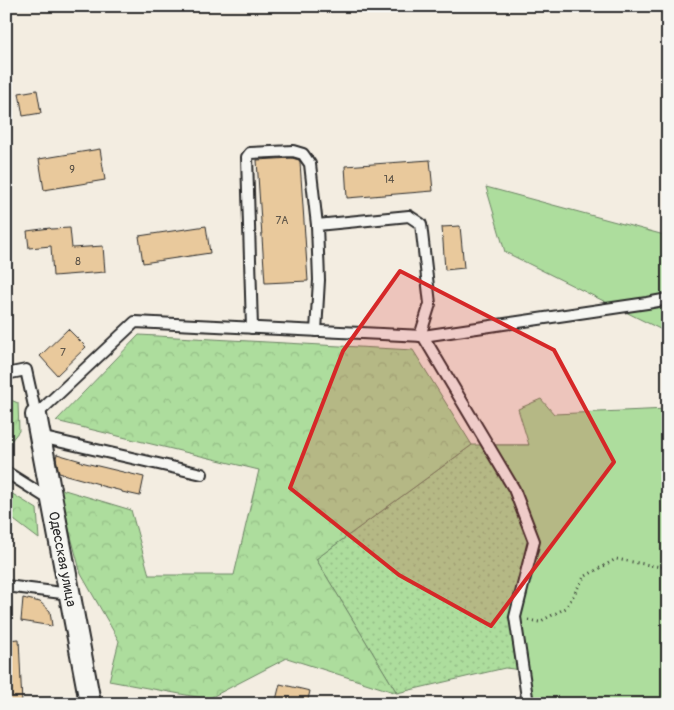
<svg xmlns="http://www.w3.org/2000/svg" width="674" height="710" font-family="Pangolin,sans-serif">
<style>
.grass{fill:url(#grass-dots);stroke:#6c8464}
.forest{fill:url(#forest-crowns);stroke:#6c8464}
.park{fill:#addd9d;stroke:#6c8464}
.building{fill:#e9c99c;stroke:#2b2b2b}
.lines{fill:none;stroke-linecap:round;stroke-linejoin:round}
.lane-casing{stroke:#2b2b2b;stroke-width:14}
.street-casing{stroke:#2b2b2b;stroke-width:24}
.path{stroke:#2b2b2b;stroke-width:3;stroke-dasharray:1 4;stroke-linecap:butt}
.lane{stroke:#f6f6f2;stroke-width:10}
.street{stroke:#f6f6f2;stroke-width:20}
.marked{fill:#d62828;fill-opacity:0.2;stroke:#d62828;stroke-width:4;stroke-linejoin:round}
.labels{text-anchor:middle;stroke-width:4.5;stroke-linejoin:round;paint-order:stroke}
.number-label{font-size:11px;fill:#5a5247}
.street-label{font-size:14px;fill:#2b2b2b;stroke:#f6f6f2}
</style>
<defs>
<pattern id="grass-dots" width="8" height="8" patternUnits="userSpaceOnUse" patternTransform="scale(1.25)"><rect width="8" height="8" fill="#addd9d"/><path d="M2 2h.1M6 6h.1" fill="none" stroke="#95be87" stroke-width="1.8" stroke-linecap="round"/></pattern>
<pattern id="forest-crowns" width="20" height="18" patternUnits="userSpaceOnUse" patternTransform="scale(1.25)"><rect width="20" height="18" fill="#addd9d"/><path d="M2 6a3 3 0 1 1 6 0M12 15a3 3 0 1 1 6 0" fill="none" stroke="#95be87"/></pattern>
</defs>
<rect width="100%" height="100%" fill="#f3ede1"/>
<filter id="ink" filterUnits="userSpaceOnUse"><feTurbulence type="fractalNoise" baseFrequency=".02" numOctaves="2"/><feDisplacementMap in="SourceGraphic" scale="10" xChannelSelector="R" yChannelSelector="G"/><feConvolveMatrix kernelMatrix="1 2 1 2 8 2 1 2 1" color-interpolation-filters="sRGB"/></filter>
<g filter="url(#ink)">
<!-- grass -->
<polygon class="grass" points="472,445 529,445 668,704 557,674 505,668 397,693 316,559"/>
<!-- forest -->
<g class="forest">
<polygon points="139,335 413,350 472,445 316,559 397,693 287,658 208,699 109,681 119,641 81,574 58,488 131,510 149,575 234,575 259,470 56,421"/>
<polygon points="6,398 18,403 19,431 6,447"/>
<polygon points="6,490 37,509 39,539 6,514"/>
</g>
<!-- park -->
<g class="park">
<polygon points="486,187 668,236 668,333 505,252"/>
<polygon points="541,399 554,414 668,409 668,704 528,704 515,617 534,541 488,445 529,445 518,409"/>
</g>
<!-- building -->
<g class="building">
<polygon points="37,90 41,113 23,116 19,93"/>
<polygon points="100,149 105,180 44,190 39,159"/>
<polygon points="292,158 299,160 300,162 308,281 265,283 257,160"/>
<polygon points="430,160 433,191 347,198 345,166"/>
<polygon points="206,226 210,253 143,263 139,236"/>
<polygon points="460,226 464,268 445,270 442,227"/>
<polygon points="50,228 51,229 70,228 72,248 103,246 105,272 53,276 51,246 29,248 27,231"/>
<polygon points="68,329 86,347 57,375 40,356"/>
<polygon points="57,454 81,461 81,462 144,477 140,496 122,492 122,491 98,485 99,484 59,473 56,458"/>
<polygon points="23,598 40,602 50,611 52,626 21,621"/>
<polygon points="19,639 22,704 6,704 6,640"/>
<polygon points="280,684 310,691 307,704 275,704"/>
</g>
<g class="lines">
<!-- lane casing -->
<g class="lane-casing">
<g id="lane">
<polyline points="252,328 247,157 250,153 293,151 303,154 310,164 317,225"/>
<polyline points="316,331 319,280 317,225 409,216 421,224 430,304 420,336"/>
<polyline points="423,336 514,489 534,541 515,617 528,704"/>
<polyline points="6,374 26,370 36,415"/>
<polyline points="36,415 135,322 423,336 647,303 668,299"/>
<polyline points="40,437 202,474"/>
<polyline points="6,472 52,501"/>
<polyline points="6,586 70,594"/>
</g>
</g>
<!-- street casing -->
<g class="street-casing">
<polyline id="street" points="36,415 89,697 88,704"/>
</g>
<!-- path -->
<polyline class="path" points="528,620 539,622 566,608 584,577 616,559 661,567 668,565"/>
<!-- lane -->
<use href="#lane" class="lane"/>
<!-- street -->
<use href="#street" class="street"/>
</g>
</g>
<!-- marked area -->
<path class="marked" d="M400,271L554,350L614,462L491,626L399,575L290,488L343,351Z"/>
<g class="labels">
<!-- number labels -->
<g class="number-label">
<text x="72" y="173">9</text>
<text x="389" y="183">14</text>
<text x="282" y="224">7А</text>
<text x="78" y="265">8</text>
<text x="63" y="356">7</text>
</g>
<!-- street labels -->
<g class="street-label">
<text transform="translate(63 559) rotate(79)" y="5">Одесская улица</text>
</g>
</g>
<!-- margin -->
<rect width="674" height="710" fill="none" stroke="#f6f6f2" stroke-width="25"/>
<rect x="12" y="12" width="649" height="685" fill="none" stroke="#2b2b2b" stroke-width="2" filter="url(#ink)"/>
</svg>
